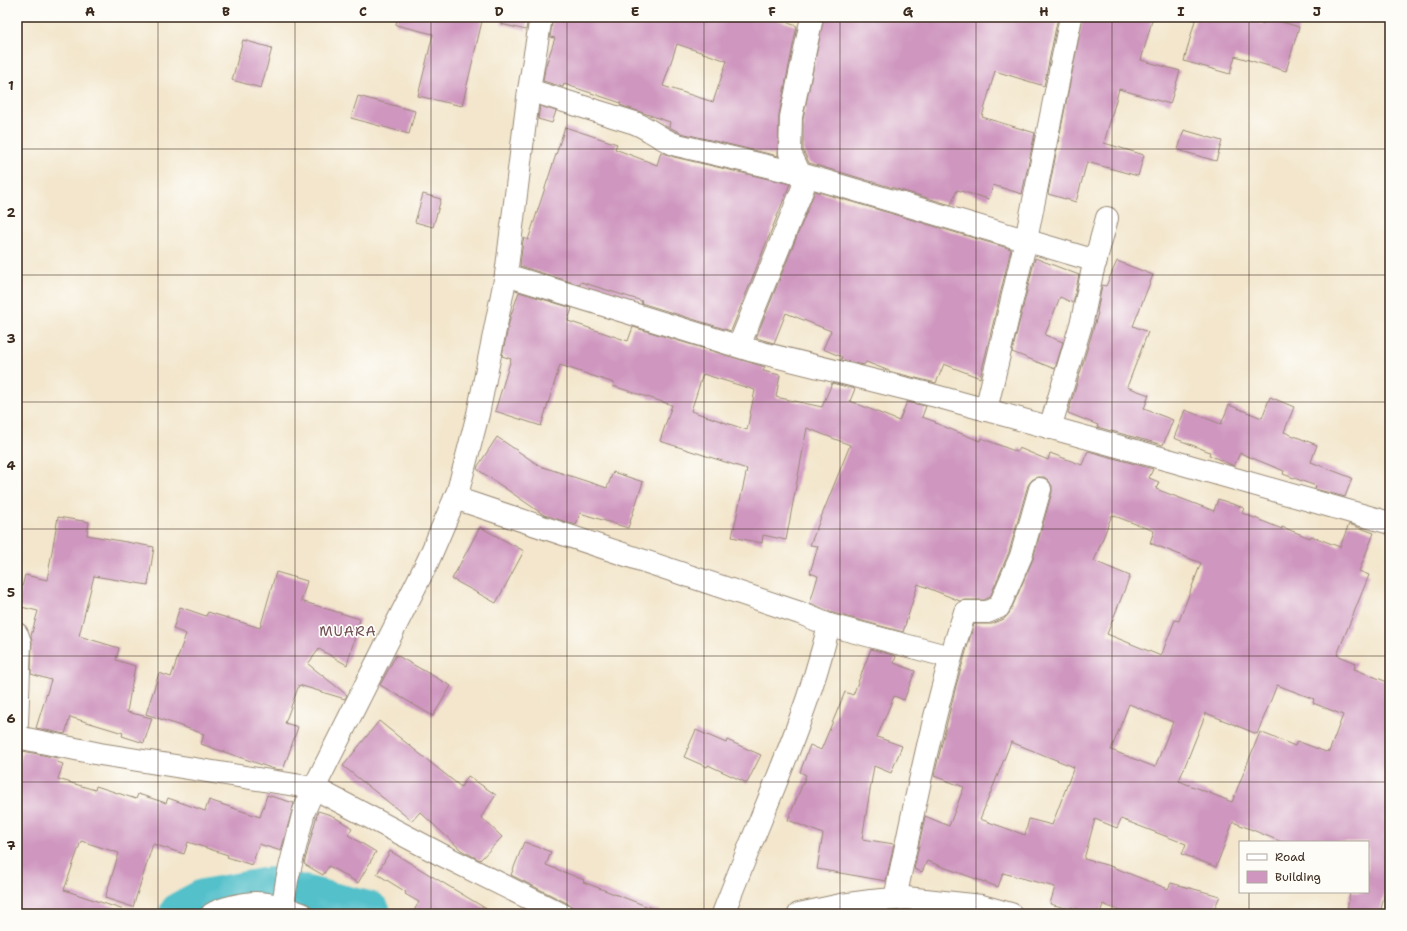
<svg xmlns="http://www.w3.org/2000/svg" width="1407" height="931" font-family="'Shantell Sans',sans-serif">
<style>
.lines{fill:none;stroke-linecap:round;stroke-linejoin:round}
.river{stroke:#52c0ca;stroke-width:46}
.building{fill:#cf96bf;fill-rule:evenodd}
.minor-casing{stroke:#978875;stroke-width:24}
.minor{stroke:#fff;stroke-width:22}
.grid{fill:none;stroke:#3b2a1e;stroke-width:1;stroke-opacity:0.55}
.labels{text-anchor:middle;stroke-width:3.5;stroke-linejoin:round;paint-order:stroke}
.quarter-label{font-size:14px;letter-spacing:1px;fill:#6f5056;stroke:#fdfcf7}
.neatline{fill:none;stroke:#3b2a1e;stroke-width:1.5}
.grid-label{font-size:13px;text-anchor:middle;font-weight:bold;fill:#3b2a1e}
</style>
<rect width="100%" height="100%" fill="#fdfcf7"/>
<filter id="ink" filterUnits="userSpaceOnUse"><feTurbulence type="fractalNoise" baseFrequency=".025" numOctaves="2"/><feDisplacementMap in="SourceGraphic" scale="8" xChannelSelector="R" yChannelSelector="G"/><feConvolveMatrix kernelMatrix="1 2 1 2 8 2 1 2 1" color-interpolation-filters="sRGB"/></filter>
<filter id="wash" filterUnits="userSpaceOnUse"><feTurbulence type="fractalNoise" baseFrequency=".012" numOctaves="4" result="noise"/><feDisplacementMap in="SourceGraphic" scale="16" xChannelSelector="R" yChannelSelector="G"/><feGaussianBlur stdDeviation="0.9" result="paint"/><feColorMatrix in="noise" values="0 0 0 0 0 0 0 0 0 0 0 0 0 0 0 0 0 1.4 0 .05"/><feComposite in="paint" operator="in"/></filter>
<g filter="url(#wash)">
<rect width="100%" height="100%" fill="#f3e6cc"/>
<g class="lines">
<!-- river -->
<polyline class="river" points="182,914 204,902 270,890 368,914"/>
</g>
<g id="blocks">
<!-- building -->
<g class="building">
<polygon points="397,17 483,17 462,106 418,96 433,34 396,25"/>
<polygon points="502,17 528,17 526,30 501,24"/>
<path d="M553,17H770L797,26L779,115L778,156L681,133L669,127L670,122L620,105L621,103L564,84L563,87L543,81L545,68L555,38L550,37ZM677,44L727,61L713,102L663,86Z"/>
<polygon points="824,17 1058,17 1044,86 995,71 982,117 1035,133 1022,194 993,185 989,199 957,190 951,205 809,163 803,150 803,118"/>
<polygon points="1083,17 1153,17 1141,60 1180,71 1170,104 1119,89 1104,143 1144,155 1138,176 1087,162 1076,202 1048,194"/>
<polygon points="1196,17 1237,17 1263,24 1265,17 1299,27 1286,71 1235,56 1230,74 1184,61"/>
<polygon points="243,40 272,48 261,88 232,80"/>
<polygon points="358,96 415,111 409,134 351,118"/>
<polygon points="540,106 556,111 552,123 538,119"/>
<polygon points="565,127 617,144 615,149 657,165 661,152 674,157 790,184 731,331 641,303 642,301 581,282 580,285 520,266 523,241 524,238 528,240"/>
<polygon points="1184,130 1222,141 1216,161 1178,150"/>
<polygon points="815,191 1011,249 980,378 944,364 936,383 892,372 866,362 864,365 841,360 842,357 823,349 831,331 786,313 774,343 756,338"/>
<polygon points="423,194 441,199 433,227 415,222"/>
<polygon points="1035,258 1079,275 1073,303 1060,297 1045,335 1063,342 1055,369 1012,352"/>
<polygon points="1117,261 1153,275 1133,326 1148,332 1127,387 1149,395 1144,409 1173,420 1163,445 1097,427 1098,425 1068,413 1098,313 1097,312 1102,285 1106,286"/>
<path d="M519,292L572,308L568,321L628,341L633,327L765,367L763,371L780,375L776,397L822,407L832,383L855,389L850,401L899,421L907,402L926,406L922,417L936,422L935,423L980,441L981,438L1017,452L1019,448L1048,460L1050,453L1082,465L1088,451L1153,469L1149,478L1159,482L1156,489L1214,511L1218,499L1244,508L1242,513L1282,529V527L1310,538L1311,536L1340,547L1349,524L1374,533L1359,571L1369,575L1337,655L1356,663L1354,669L1390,683V888L1386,887L1380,914H1366L1347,910L1350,892H1368V842H1282L1233,822L1216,867L1182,854L1186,844L1121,819L1117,828L1095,819L1084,859L1110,866L1168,889L1171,883L1220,896L1212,914H1127L1103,904L1100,914H1095L1071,907L1070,909L1050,904L1055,887L1003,873L998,887L927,861L922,872L914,869L925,816L949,826L964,787L934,776L956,686L974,624H992L1004,619L1010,612L1033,559L1052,492V486L1049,481L1044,477H1037L1032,480L1028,485L1009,552L990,597L984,600H965L960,601L918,584L903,632L833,613L810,603L818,576L810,573L818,546L810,545L850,445L807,428L786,540L763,535L762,543L732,537L747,469L660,441L672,405L613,386L614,383L560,365L541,426L495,411L511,359L502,356L510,318ZM703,374L755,390L747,430L691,411ZM1112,515L1154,531L1150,543L1201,563L1179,621L1175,620L1161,656L1107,634L1130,576L1094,561ZM1277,685L1314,699L1313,703L1343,715L1329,752L1327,751L1326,752L1297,741L1295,746L1260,732L1232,802L1179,781L1206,713L1257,734ZM1129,704L1173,722L1155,767L1111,750ZM1011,742L1074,767L1052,825L1029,819L1025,835L980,819Z"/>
<polygon points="1270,397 1294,407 1284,432 1317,445 1311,462 1352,478 1345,497 1315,489 1316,486 1283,474 1284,471 1240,453 1234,466 1209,455 1210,452 1174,438 1185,410 1221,424 1229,405 1262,418"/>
<polygon points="497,437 540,466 607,488 613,472 643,482 628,528 580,513 576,525 544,515 477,469 478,466"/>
<polygon points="58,517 89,522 87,535 154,547 148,585 94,576 79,636 119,648 116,660 135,666 127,712 152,718 144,743 122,736 123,733 70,717 65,734 36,728 51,680 31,674 32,642 31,636 38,611 17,606 25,575 47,580"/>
<polygon points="480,527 524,551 496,603 452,579"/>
<polygon points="276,572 307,581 301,601 360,619 347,665 319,649 308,664 347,695 345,699 299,685 285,723 298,727 283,770 274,769 201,744 204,734 146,714 159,673 171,677 186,634 173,629 180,607 206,616 208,612 260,628"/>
<polygon points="871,649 896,656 894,663 915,671 904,700 894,696 877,737 902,746 891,773 874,766 862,839 894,844 886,881 817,869 823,834 788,820 806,775 800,772 810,745 821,750 845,692 853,695"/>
<polygon points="396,655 451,686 433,716 380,685"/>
<polygon points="379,721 461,787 468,776 496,795 481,817 502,837 480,860 461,850 420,812 412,821 343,766"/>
<polygon points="696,730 726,743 727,740 761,755 747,783 708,765 707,767 684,757"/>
<polygon points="23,751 58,758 57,762 63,764 58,779 95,790 96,786 136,799 138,794 166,803 168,798 205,811 209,800 260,817 267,795 294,803 281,851 259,844 252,865 227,857 228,855 188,842 184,854 153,844 133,907 105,898 119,853 81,841 64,890 124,910 123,914 17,914 17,769"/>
<polygon points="318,811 331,815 352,828 348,835 376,852 358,883 329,866 323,875 304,864"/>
<polygon points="524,842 551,852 546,865 584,880 583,882 662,912 662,914 573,914 572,907 567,903 511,875"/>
<polygon points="390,851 495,914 412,914 419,902 405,894 406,892 377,874"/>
</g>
</g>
</g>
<g filter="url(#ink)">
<use href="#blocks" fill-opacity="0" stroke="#978875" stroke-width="1"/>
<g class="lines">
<!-- minor casing -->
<g class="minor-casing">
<g id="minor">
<path d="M529,90L635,123C650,129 662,140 677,145L801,174L1096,261"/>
<polyline points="506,275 750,350 932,395 1172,461 1390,523"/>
<polyline points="739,346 803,188 803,180 790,153 791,117 812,17"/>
<polyline points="986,410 1026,240 1071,17"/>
<polyline points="1050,428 1082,321 1092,273 1107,218"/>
<path d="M455,498L800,613L829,625C805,725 759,818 723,914"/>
<polyline points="829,625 950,657"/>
<polyline points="17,634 20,642 17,724"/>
<polyline points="17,737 100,754 314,788 440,854 561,914"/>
<path d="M895,899C915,803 934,706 965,612H987L999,607L1021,556L1040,489"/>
<polyline points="286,908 284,899 287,880 304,811 314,788 428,561 458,491 478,414 506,275 529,90 541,17"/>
<path d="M212,914C220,909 247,902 257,903C272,903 288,909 302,914"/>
<polyline points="799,914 841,905 871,901 906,898 982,906 1011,914"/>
</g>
</g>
<!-- minor -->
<use href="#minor" class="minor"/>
</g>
</g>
<!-- grid -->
<path class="grid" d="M158,17V914M295,17V914M431,17V914M567,17V914M704,17V914M840,17V914M976,17V914M1112,17V914M1249,17V842M17,149H1390M17,275H1390M17,402H1390M17,529H1390M17,656H1390M17,782H1390M1249,892V914"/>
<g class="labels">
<!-- quarter labels -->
<g class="quarter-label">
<text x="348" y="636">MUARA</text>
</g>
</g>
<!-- margin -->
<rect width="1407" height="931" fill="none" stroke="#fdfcf7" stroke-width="44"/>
<!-- legend -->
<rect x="1239" y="841" width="130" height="52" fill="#fdfcf7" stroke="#afa8a0"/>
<rect x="1247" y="854" width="20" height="6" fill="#ffffff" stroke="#afa8a0"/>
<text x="1275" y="861" font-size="12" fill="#3b2a1e">Road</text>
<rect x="1247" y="871" width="20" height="12" fill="#cf96bf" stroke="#afa8a0"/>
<text x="1275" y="881" font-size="12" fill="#3b2a1e">Building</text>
<rect x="22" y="22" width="1363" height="887" class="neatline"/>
<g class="grid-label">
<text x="90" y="16">A</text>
<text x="226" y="16">B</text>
<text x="363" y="16">C</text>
<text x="499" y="16">D</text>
<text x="635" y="16">E</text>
<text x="772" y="16">F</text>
<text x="908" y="16">G</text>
<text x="1044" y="16">H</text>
<text x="1181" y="16">I</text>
<text x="1317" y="16">J</text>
<text x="11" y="90">1</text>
<text x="11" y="217">2</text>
<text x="11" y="343">3</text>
<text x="11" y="470">4</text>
<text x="11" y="597">5</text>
<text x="11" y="723">6</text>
<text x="11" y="850">7</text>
</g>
</svg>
